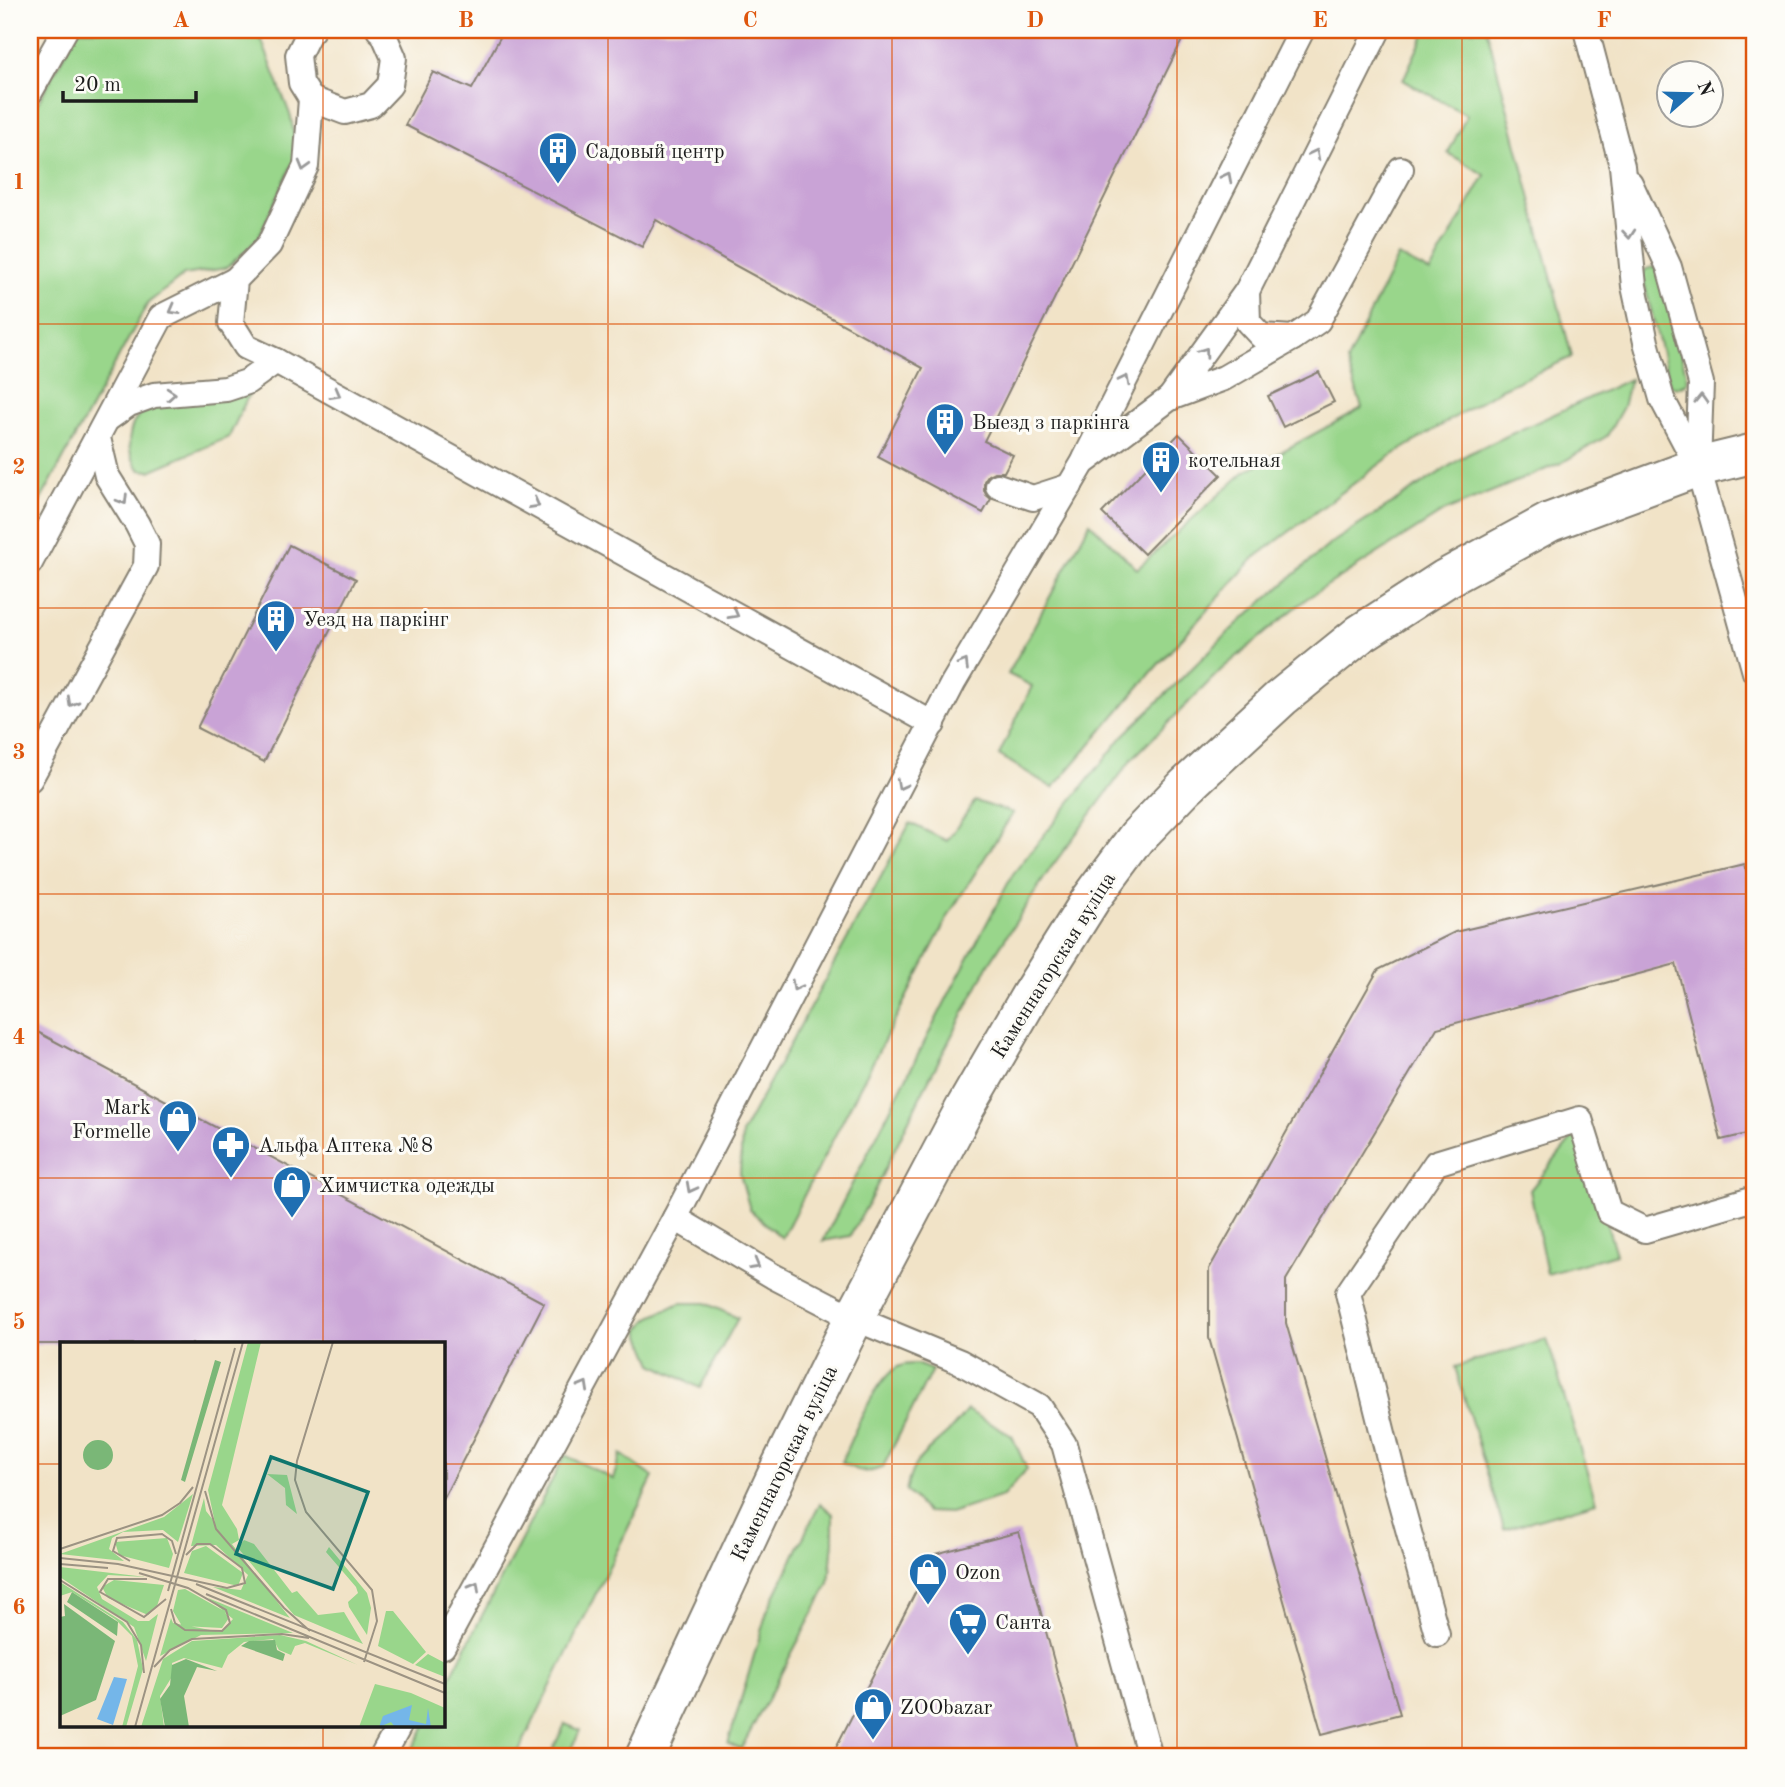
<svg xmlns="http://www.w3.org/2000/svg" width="1785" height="1787" font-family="'Old Standard TT',serif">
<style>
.green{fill:#99d68b;stroke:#5a7954;stroke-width:2}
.building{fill:#c9a3d6}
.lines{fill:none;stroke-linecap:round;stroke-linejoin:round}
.lane-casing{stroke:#868072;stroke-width:28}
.secondary-casing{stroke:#868072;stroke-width:42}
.lane{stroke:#fff;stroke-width:24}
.secondary{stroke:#fff;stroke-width:38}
.oneway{stroke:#999}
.grid{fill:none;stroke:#de560d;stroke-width:2;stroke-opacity:0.55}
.labels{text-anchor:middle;stroke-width:6;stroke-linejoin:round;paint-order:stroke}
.poi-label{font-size:21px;fill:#1c1c1c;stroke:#fdfcf7;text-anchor:start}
.street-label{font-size:21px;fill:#1c1c1c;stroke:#fdfcf7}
.inset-road{fill:none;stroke:#9c9383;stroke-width:2}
.view{fill:#0f766e;fill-opacity:0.15;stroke:#0f766e;stroke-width:3.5}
.inset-edge{fill:none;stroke:#1c1c1c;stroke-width:3.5}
.neatline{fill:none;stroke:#de560d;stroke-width:2.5}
.grid-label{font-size:23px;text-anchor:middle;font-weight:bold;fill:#de560d}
</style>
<rect width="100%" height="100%" fill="#fdfcf7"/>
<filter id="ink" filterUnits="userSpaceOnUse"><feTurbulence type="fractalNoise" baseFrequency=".0143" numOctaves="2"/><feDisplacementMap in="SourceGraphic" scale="14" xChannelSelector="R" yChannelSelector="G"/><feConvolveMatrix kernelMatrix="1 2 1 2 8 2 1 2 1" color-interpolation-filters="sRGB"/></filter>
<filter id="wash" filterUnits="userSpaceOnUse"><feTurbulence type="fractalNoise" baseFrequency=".00686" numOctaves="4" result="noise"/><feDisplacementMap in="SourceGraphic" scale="28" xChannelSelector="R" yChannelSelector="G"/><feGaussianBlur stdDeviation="1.57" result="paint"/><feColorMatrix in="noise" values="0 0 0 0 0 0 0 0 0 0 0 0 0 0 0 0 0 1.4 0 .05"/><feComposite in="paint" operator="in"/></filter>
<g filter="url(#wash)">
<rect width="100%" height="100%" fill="#f1e3c7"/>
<!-- green -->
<g class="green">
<polygon points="78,30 248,30 262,41 281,91 291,117 297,154 257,241 226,268 184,275 148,303 30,520 30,117"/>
<polygon points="1426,30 1487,30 1572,357 1501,389 1388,458 1254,558 1156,667 1053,788 999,755 1032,686 1008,674 1090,523 1137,569 1244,472 1362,408 1347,361 1398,256 1430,272 1485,175 1448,153 1467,115 1403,80"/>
<path d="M1653,267L1659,270L1688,381C1682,387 1678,388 1670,386L1642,274L1646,269Z"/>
<polygon points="1630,379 1623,407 1607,436 1561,463 1443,512 1306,599 1222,669 1132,759 1050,869 990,962 921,1095 867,1206 850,1236 823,1241 950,992 1013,874 1123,736 1236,625 1330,544 1468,454"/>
<path d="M250,392L229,437L150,471L140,470C132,461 127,447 130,435C131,428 134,420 139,415C154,401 227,395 250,392Z"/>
<polygon points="975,801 1013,813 950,913 782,1238 750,1210 740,1174 742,1133 910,823 947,841"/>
<polygon points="1578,1131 1616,1254 1547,1274 1530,1190"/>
<polygon points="680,1303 705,1303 738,1318 700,1388 653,1364 639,1331 649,1318"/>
<polygon points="1547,1339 1596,1502 1504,1529 1455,1367"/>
<path d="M916,1364L932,1370L883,1467C865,1476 858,1471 841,1462C851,1440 877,1374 900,1366C904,1364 911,1364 916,1364Z"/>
<path d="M967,1410L1012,1436L1027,1469L1003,1496L950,1513L927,1512L906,1491C913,1459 921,1457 944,1436C953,1429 960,1419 967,1410Z"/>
<polygon points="621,1454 653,1477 516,1757 408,1757 425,1726 443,1726 443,1691 565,1455 613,1479"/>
<polygon points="820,1503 833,1514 833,1542 829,1583 741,1749 728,1744 767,1611"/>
<polygon points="565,1724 580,1730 569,1757 549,1757"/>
</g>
<g id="blocks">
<!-- building -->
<g class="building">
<polygon points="504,30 1187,30 984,441 1013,455 1004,472 994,472 988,475 984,481 984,490 986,495 991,499 983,513 878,457 923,368 729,262 656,220 642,247 405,125 433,72 472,89"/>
<polygon points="1319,372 1334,402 1283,427 1268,396"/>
<polygon points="1179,434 1221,475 1144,554 1102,513"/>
<polygon points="289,545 356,579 264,762 197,728"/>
<polygon points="1745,864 1755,906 1755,1132 1721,1140 1676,964 1437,1028 1286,1280 1286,1323 1400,1714 1322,1734 1209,1338 1209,1269 1378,970 1455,932"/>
<polygon points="30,1028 544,1303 443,1499 443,1344 30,1344"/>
<polygon points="1019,1532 1080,1757 831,1757 935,1554"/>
</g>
</g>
</g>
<g filter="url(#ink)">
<use href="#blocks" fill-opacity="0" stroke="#868072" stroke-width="2"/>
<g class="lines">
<!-- lane casing -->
<g class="lane-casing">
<g id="lane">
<polyline points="312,30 310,31 298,55 301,83 311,99 345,112 371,105 390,85 394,58 383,33 379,30"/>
<polyline points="1586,30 1622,166 1634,286 1646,342 1662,399 1698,467 1755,672"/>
<polyline points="30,92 65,30"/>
<polyline points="311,99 306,166 269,245 235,280 231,323 246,347 276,361 933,724"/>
<polyline points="1630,183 1669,267 1701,383 1698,466"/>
<polyline points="1247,291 1248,322 1261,336 1293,338"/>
<polyline points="1170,398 1224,378 1293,338 1318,321 1401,169"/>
<polyline points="109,418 129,404 154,395 226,389 247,382 276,361"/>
<polyline points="1085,459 1302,30"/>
<polyline points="998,486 1033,498 1070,486"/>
<polyline points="30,563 161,317 235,280"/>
<polyline points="30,779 146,566 147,544 137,524 107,476 98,438"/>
<polyline points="675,1218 773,1276 854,1318 960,1362 1039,1406 1064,1444 1150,1757"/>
<polyline points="1437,1634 1394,1478 1348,1293 1436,1163 1580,1119 1609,1212 1645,1230 1755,1198"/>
<polyline points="443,1646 675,1218 953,683 1083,463 1170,398 1247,291 1378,30"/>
<polyline points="382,1757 399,1726"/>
</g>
</g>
<!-- secondary casing -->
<g class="secondary-casing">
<polyline id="secondary" points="645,1757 781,1466 854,1318 965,1108 1030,996 1091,899 1137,837 1185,787 1281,698 1360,634 1445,579 1550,522 1698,467 1755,453"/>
</g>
<!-- lane -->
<use href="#lane" class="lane"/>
<!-- secondary -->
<use href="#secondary" class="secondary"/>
</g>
<!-- one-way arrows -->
<defs><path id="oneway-chevron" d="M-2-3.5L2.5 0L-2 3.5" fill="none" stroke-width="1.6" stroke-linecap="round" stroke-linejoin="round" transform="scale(1.75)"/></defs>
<g class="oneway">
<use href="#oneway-chevron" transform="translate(1315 154) rotate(-63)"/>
<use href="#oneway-chevron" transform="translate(304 166) rotate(106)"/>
<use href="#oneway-chevron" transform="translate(1227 177) rotate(-63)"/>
<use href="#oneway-chevron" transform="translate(1629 234) rotate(85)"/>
<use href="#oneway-chevron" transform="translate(174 310) rotate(151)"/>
<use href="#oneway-chevron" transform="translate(1204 352) rotate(-54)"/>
<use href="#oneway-chevron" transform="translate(1125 380) rotate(-63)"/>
<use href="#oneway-chevron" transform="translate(171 394) rotate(-4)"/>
<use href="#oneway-chevron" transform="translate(336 394) rotate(29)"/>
<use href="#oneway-chevron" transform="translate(1701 399) rotate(-88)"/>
<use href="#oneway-chevron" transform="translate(123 500) rotate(58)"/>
<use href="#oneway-chevron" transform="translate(535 504) rotate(29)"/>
<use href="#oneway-chevron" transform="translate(734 614) rotate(29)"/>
<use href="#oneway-chevron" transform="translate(964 664) rotate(-59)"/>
<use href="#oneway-chevron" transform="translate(72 702) rotate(119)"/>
<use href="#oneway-chevron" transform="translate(901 785) rotate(118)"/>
<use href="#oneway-chevron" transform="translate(796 986) rotate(118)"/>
<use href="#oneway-chevron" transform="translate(691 1188) rotate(118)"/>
<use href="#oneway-chevron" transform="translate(755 1265) rotate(30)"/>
<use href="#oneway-chevron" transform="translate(584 1386) rotate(-61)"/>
<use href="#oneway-chevron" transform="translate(475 1586) rotate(-61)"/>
</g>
</g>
<!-- grid -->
<path class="grid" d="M323,30V1344M608,30V1757M892,30V1757M1177,30V1757M1462,30V1757M30,324H1755M30,608H1755M30,894H1755M30,1178H1755M30,1464H61M443,1464H1755M323,1726V1757"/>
<!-- icons -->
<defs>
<g id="building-pin" transform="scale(2.0125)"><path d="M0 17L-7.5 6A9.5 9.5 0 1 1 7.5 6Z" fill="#1f6fb2" stroke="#fdfcf7"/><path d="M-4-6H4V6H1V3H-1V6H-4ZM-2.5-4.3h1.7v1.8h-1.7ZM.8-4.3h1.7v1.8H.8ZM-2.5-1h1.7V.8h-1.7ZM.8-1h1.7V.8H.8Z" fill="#fff"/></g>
<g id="shop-pin" transform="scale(2.0125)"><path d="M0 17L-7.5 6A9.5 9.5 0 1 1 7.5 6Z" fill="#1f6fb2" stroke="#fdfcf7"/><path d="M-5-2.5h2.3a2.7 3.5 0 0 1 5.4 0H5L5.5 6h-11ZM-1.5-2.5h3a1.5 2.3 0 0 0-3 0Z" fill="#fff"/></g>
<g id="pharmacy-pin" transform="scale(2.0125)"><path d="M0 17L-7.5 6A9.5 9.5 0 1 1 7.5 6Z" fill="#1f6fb2" stroke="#fdfcf7"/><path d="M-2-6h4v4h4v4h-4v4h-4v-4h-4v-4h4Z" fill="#fff"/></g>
<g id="supermarket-pin" transform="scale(2.0125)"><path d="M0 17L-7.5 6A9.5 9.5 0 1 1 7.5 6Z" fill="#1f6fb2" stroke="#fdfcf7"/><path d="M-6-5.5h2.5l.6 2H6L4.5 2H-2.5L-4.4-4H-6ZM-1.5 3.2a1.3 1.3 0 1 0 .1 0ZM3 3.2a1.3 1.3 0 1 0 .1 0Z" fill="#fff"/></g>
</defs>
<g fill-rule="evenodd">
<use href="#building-pin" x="558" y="151"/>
<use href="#building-pin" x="945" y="422"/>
<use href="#building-pin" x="1161" y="460"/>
<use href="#building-pin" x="276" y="619"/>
<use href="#shop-pin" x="178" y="1119"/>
<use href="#pharmacy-pin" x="231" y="1145"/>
<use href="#shop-pin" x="292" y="1185"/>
<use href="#shop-pin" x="928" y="1572"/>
<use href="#supermarket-pin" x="968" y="1622"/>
<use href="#shop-pin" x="873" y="1707"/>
</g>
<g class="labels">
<!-- poi labels -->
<g class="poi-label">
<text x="585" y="158">Садовый центр</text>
<text x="972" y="429">Выезд з паркінга</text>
<text x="1188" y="467">котельная</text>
<text x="303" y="626">Уезд на паркінг</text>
<text x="151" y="1114" text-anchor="end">Mark<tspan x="151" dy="24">Formelle</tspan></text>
<text x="258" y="1152">Альфа Аптека №8</text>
<text x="319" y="1192">Химчистка одежды</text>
<text x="955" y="1579">Ozon</text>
<text x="995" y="1629">Санта</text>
<text x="900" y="1714">ZOObazar</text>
</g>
<!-- street labels -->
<g class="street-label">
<text transform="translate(1053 965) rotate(-58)" y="7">Каменнагорская вуліца</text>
<text transform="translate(784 1463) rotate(-64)" y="7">Каменнагорская вуліца</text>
</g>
</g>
<!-- overview -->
<g transform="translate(60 1342)">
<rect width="385" height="385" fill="#f1e3c7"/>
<path d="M188,0H201L162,163L177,187L179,198L172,202L155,181L148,148ZM207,132L227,133L237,172L226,163L225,146ZM133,152L118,200L103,188L63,190L52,196L49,207L64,219L0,212L104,175ZM144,156L146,169L230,276L153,245L181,248L188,233L156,203L131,204ZM107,196L113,212L109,226L59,213L55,200ZM184,198L194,202L232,251L237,249L258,273L284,270L303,302L234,273L178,206ZM146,204L183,231L178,244L124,231L132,209ZM269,205L307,251L311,266L307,293L289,265L288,260L298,251L296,245L266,210ZM0,225L86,235L48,233L37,245L42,257L78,279H89L98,272L86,319L74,285L0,235ZM54,238L104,243L97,264L88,273L48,256L42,245ZM0,240L63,280L77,298L83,327L66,385H62L78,324L72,294L55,277L12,250L0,254ZM125,247L164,269L169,276L162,286L122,284L113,269L118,248ZM148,256L233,291L141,293L100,314L111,276L113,281L161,290L173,277ZM326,269H333L366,310L353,322L318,304ZM220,293L246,299L298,323L245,301L235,304L231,313L219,308L213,297L184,300L168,313L162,326L124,316L112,321L113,333L100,354L104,385H81L103,317L132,299ZM368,312L385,321V335L355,323ZM315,342L351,351L385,366V385H299Z" fill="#99d68b"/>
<path d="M155,18L161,20L125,140L121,138ZM23 113a15 15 0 1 1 30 0a15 15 0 1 1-30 0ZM12,250L58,280L57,294L7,260ZM4,262L55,299L36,358L0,374V275L5,274ZM215,298L217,308L225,312L223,319L181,304L189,299ZM126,317L157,329L137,325L124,354L129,385H105L100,357L110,343L112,323Z" fill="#7ab777"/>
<path d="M54,335L67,337L53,383L37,377ZM352,363L349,378L366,382L368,366L371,385H335L331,380L319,385L323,374Z" fill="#74b6e9"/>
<path class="inset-road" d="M273,0L237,119L235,138L246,170L312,248L317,279L304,320M145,149L156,187L224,266L250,289M0,207L102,173L120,161L133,145M0,216L58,222L167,246L185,241L182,226L150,202H137L126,213M70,219L53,209L57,196L102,192L112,199L116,212M0,222L48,226M79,231L128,246L166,268L170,281L162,289L125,288L115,281L111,267M87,237H48L40,250L84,275L106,257M0,238L67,280L81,303L84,331M136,242L385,342M108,249L175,6M146,252L385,351M94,325L110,308L132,297L222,292L249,296M75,385L183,0"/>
<path class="view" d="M211,115L308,150L273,247L176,212Z"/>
<rect width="385" height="385" class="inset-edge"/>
</g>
<!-- margin -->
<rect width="1785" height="1787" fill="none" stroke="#fdfcf7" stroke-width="77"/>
<!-- north arrow -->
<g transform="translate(1690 94) rotate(70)"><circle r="33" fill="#fdfcf7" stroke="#a3a29f" stroke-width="2"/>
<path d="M0-5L12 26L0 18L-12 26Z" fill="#1f6fb2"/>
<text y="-10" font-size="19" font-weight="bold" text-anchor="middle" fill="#1c1c1c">N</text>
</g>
<!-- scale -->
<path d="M63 91v10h133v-10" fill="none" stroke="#1c1c1c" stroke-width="3.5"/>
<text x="74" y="91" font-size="21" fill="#1c1c1c" stroke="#fdfcf7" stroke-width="5" paint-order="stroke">20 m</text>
<rect x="38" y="38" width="1708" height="1710" class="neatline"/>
<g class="grid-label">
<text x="181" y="27">A</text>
<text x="466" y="27">B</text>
<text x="750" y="27">C</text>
<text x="1035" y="27">D</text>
<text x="1320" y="27">E</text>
<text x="1604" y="27">F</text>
<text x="19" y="189">1</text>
<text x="19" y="474">2</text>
<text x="19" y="759">3</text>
<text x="19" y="1044">4</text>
<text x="19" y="1329">5</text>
<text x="19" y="1614">6</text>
</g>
</svg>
